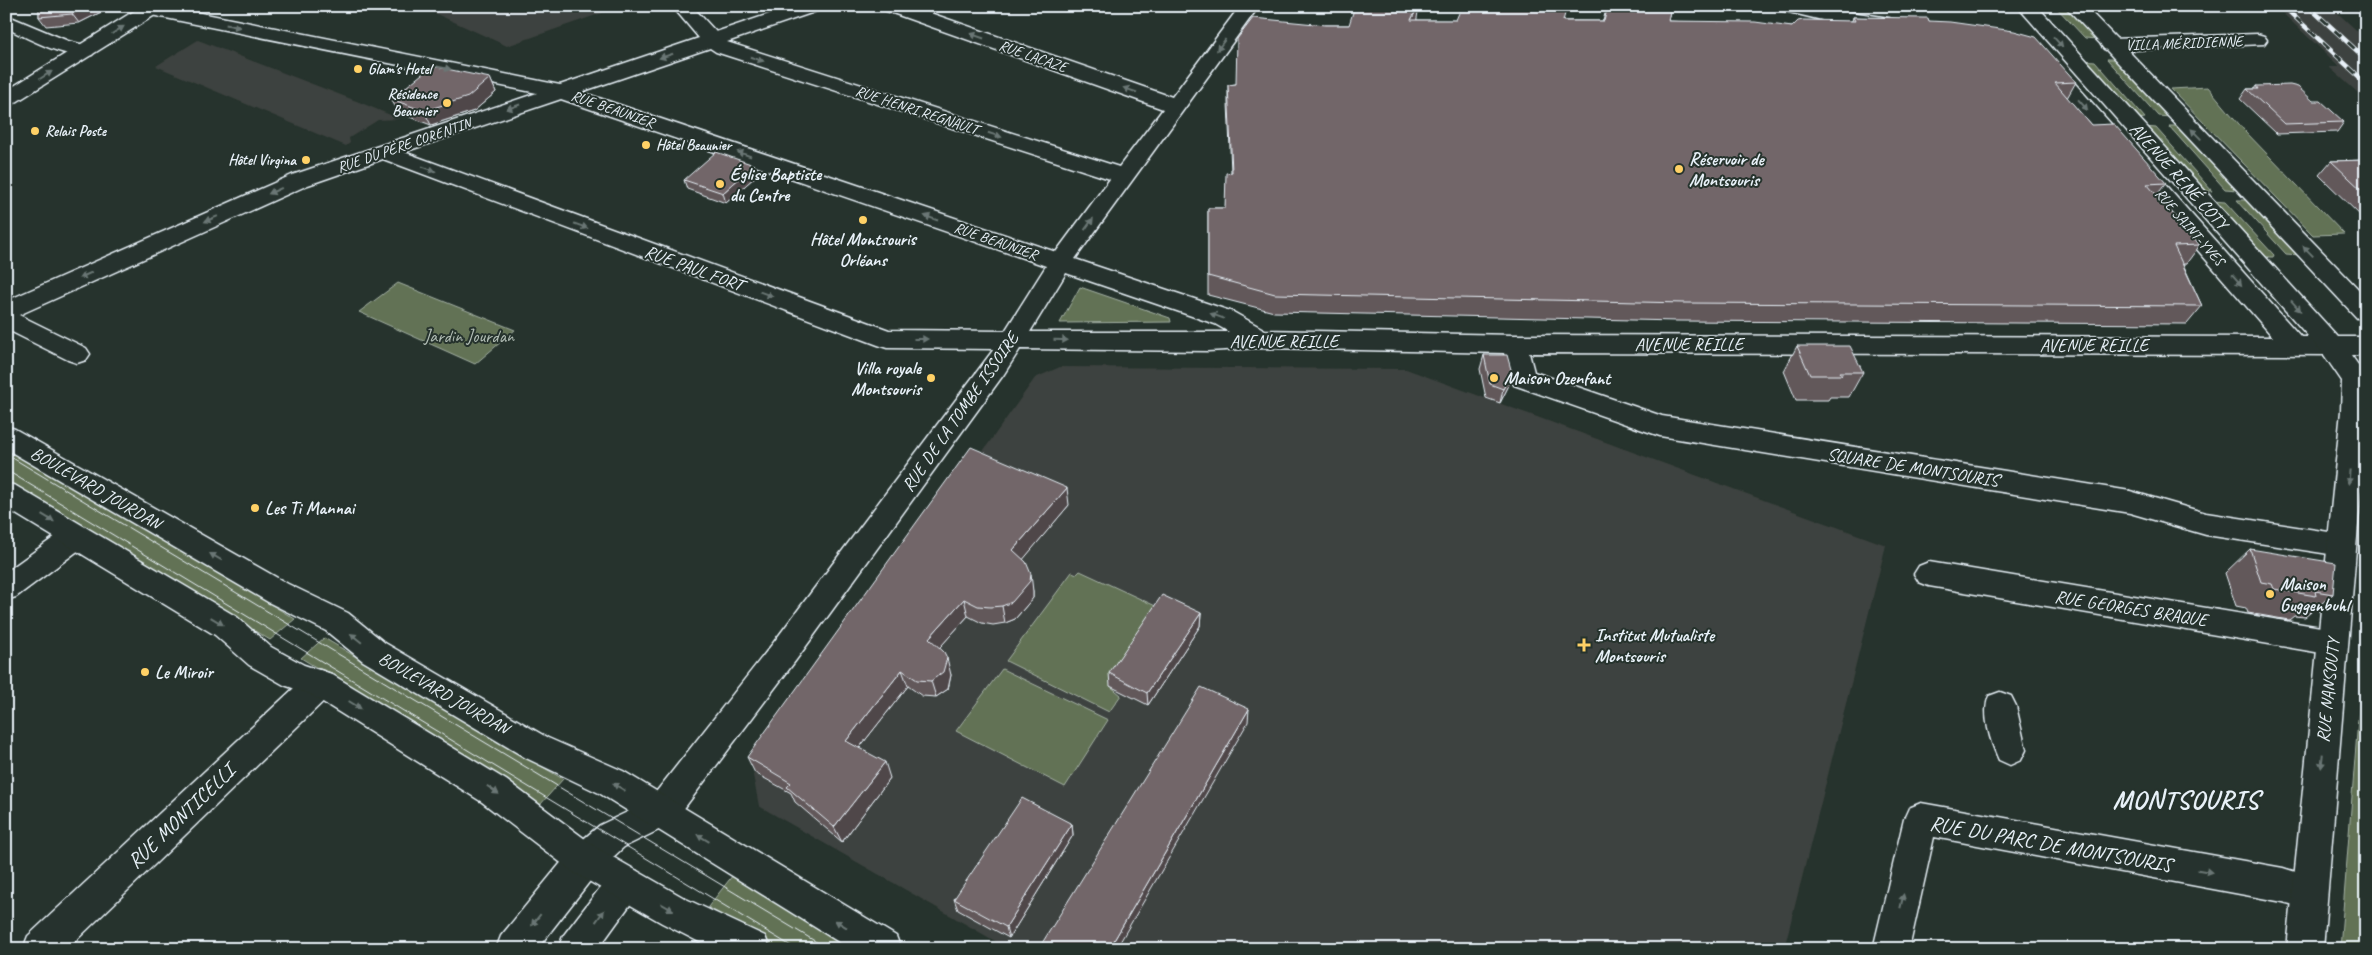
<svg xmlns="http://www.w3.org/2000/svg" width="2372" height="955" font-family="Caveat,sans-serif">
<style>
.built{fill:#3d423f}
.green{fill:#627254;stroke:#a5b2a6}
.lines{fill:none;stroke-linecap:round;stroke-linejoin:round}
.street-casing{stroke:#e8f1f8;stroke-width:3}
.secondary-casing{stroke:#e8f1f8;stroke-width:3}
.primary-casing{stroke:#e8f1f8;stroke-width:3}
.street{fill:#26332d;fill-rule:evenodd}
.secondary{fill:#26332d;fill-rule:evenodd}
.primary{fill:#26332d;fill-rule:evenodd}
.tram{stroke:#e8f1f8;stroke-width:1}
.rail-casing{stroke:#e8f1f8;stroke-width:4.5}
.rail{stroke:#26332d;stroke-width:3;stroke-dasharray:9;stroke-linecap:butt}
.wall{fill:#62585a;stroke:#e8f1f8}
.shaded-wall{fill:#50474a;stroke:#e8f1f8}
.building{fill:#726669;stroke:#e8f1f8}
.oneway{fill:#6a7674}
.poi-dot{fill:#ffd166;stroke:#26332d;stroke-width:2}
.labels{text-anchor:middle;stroke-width:4;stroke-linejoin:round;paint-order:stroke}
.far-street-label{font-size:15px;fill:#e8f1f8;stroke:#26332d}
.far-poi-label{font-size:15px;font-weight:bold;fill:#e8f1f8;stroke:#26332d;text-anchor:start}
.poi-label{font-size:18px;font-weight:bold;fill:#e8f1f8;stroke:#26332d;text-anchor:start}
.street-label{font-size:18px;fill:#e8f1f8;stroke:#26332d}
.park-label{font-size:18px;fill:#b2beb6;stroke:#26332d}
.near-street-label{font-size:21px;fill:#e8f1f8;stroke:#26332d}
.near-district-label{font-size:26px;font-weight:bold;letter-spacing:1px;fill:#e8f1f8;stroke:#26332d}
</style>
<rect width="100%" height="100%" fill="#26332d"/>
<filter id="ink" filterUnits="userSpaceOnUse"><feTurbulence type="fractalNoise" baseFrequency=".02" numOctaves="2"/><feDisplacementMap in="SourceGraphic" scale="10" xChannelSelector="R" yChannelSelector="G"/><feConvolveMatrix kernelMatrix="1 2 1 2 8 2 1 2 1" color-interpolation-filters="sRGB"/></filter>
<g filter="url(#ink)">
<!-- built -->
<g class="built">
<polygon points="419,6 622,6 507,46"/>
<polygon points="2275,6 2330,6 2366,39 2366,100 2329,67 2340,67"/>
<polygon points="198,40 359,102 400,119 378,120 349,138 350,143 346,146 156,66"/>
<polygon points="1060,367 1406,369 1886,545 1784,949 1009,949 759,806 753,775 1035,378"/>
</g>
<!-- green -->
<g class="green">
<polygon points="2055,6 2066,6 2097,39 2085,38"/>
<polygon points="2107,59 2115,59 2170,117 2158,116"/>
<polygon points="2083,60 2095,61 2145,118 2137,119"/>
<polygon points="2208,87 2244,130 2344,234 2313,235 2171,89"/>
<polygon points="2169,126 2178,126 2238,190 2225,189"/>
<polygon points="2144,127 2156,128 2212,191 2203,191"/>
<polygon points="2237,200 2247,200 2299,255 2286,254"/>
<polygon points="2212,201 2225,202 2274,255 2273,257 2263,257"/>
<polygon points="398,283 515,330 475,364 359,312"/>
<polygon points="1080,287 1170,318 1171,322 1060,323"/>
<polygon points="6,445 295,619 270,640 6,481"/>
<polygon points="1080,571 1162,609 1110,686 1121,695 1109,712 1006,661 1072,572 1077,574"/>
<polygon points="2366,618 2366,949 2340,949"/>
<polygon points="324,638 563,779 540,805 301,658"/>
<polygon points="1002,669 1108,720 1065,787 956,731"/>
<polygon points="733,875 853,949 777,949 708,907"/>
</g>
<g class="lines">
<!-- street casing -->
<g class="street-casing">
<g id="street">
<path d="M143,6H166L560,85L699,38L672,6H692L716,32L793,6H822L820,10L727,42L1119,167L1163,109L884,10L882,6H910L1172,97L1240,6H1259L1075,259L1233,312L1265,330L1514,335L2273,337L2039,67L2036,63L2039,59L2046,57L2053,59L2301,337H2331L2340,340L2344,346L2340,352L2331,355L1529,353L1534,372L1662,416L2130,491L2206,513L2342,534L2352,537L2356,545L2352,553L2342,556L2206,535L2130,513L1660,436L1514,385L1504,353L1260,348L1208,351L1020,349L1004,374L796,660L673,823L661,828L649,823L644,812L649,801L774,642L994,349L887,348L878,345L383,159L308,185L19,315L86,348L90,354L86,360L77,363L68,360L6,329V301L292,175L537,93L151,15L144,13L141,9ZM710,48L716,52L1110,179L1056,252L581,92ZM561,99L1046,266L1005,331L889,330L404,152ZM1066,273L1215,324L1229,332H1030Z"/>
<polygon points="1778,6 1813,6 1889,18 1896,20 1899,24 1896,28 1889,30 1835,23 1780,10"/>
<path d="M6,15L68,41L92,47L95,51L92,55C69,61 28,38 6,28Z"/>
<polygon points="2257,34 2264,36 2267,40 2264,44 2111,51 2104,49 2101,45 2104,41 2111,39"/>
<polygon points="77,525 87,528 91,536 87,544 16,597 6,600 6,572 67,528"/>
<polygon points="1929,562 2333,629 2344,633 2348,642 2344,651 2333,655 1929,586 1919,582 1914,574 1919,566"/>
<polygon points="320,670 331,674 336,684 331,694 67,949 23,949 28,936 309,674"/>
<path d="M2000,692L2011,696L2016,706L2026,750L2021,760L2010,765L1999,760C1991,743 1981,714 1989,696Z"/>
<polygon points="1921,803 2283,868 2321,880 2326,892 2321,904 2309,909 2283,902 1934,837 1909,949 1873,949 1904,819 1909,808"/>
</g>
</g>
<!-- secondary casing -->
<g class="secondary-casing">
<g id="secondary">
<polygon points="2017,6 2037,6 2338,337 2366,337 2366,355 2351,355 2366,376 2366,428 2323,949 2287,949 2341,411 2342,381 2322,352"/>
<polygon points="2065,6 2085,6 2366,297 2366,320 2357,318"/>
<polygon points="661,796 673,801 678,812 673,823 624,847 597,872 537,949 496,949 501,936 573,848 600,825"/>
<polygon points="625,866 637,871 642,883 637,895 598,949 558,949 563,936 613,871"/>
</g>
</g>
<!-- primary casing -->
<g class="primary-casing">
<g id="primary">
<polygon points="142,6 165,6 163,10 13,104 6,106 6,91"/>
<polygon points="6,426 15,429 288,584 348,613 385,643 548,738 623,771 896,936 901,949 850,949 599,793 526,758 363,661 326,631 268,602 6,449"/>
<polygon points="6,483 16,486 237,617 271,647 304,665 331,674 506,780 597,848 686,899 765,936 770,949 713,949 662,923 573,872 482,802 310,694 284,685 249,665 215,635 6,508"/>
</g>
</g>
<!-- street -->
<use href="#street" class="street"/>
<!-- secondary -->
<use href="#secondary" class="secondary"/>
<!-- primary -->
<use href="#primary" class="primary"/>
<!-- tram -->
<g class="tram">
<polyline points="6,454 828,949"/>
<polyline points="6,470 796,949"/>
</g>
<!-- rail casing -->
<g class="rail-casing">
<g id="rail">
<polyline points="2283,6 2366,83"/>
<polyline points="2308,6 2366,59"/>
</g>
</g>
<!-- rail -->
<use href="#rail" class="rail"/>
</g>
<!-- wall -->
<g class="wall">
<polygon points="39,6 113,6 79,23 46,26 39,17"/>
<polygon points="1607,6 1671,6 1668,21 1792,27 1852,21 1853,17 1929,21 2076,82 2067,98 2091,125 2166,183 2157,195 2200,245 2186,264 2183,264 2202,306 2187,324 1677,321 1274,312 1208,295 1208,208 1225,208 1231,172 1228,103 1228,85 1236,84 1325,25 1349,25 1417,20 1603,21"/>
<polygon points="490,78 496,92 474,111 431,125 399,113 391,99"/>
<polygon points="2256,86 2313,101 2344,122 2337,132 2277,134 2240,99 2247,89 2254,89"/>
<polygon points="2366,160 2366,221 2319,175 2331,161"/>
<polygon points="754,165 757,175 726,203 687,189 684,180"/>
<polygon points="1797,346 1863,372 1849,397 1830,397 1828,400 1796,400 1784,371"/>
<polygon points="1484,355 1512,373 1508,387 1500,403 1486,398 1480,369"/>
<polygon points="1069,505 1023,559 1033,591 1033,598 1015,619 1005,623 993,625 982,623 968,616 939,648 951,675 948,689 936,697 922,696 908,686 859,748 890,778 842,842 795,802 791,793 755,773 747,757"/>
<polygon points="2250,549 2333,594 2305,617 2294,616 2289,620 2248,613 2246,608 2236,606 2225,573"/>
<polygon points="1201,613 1200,626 1148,705 1110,686 1109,673"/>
<polygon points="1072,824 1073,835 1009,938 958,910 954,899"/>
</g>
<!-- shaded-wall -->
<g class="shaded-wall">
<polygon points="88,6 113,6 79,23 72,14"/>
<polygon points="1419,6 1416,24 1411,20"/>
<polygon points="490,78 496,92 474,111 431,125 424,111"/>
<polygon points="754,165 757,175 726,203 723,193"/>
<polygon points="1512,373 1508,387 1500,403 1503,389"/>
<polygon points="1067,488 1069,505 1016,568 1013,550"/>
<polygon points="1031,574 1033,591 1033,598 1015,619 1005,623 1002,606"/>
<polygon points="964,599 968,616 933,655 929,638"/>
<polygon points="1201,613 1200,626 1148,705 1147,693"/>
<polygon points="947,658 951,675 948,689 936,697 931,681"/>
<polygon points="902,670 908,686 852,757 846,741"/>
<polygon points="1249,709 1248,722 1116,949 1109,949"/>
<polygon points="885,762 890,778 842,842 834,827"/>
<polygon points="1072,824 1073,835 1009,938 1006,927"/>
</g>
<!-- building -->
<g class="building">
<polygon points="39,6 88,6 72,14 39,17"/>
<polygon points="1355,6 1418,6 1411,20 1456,20 1462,6 1567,6 1563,21 1604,21 1608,6 1671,6 1668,21 1755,22 1792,27 1798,21 1803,20 1855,21 1853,17 1923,18 1928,18 1929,21 1950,22 2014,31 2036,37 2076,82 2055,83 2091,125 2114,124 2166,183 2147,184 2200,245 2174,246 2202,306 1684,303 1275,294 1208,276 1208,208 1225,208 1226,173 1232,172 1228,85 1236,84 1237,39 1253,18 1325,25 1349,25"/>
<polygon points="432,66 490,78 468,97 424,111 391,99"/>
<polygon points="2290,85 2298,87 2313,101 2321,101 2344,122 2284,124 2247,89 2258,89 2256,86"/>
<polygon points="716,152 754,165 723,193 684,180"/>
<polygon points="2366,160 2366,194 2331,161"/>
<polygon points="1797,346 1850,346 1863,372 1840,372 1842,375 1810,375"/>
<polygon points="1484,355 1507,355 1512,373 1503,389 1490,384"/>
<polygon points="971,447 1067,488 1013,550 1026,562 1031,574 1030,581 1012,602 1002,606 990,607 978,606 964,599 929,638 944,652 947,658 943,672 931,681 917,680 902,670 846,741 885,762 834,827 787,787 791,783 747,757"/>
<polygon points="2250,549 2336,563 2333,594 2315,591 2316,596 2274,589 2272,584 2261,582"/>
<polygon points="1162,595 1201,613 1147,693 1109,673"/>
<polygon points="1201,687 1249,709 1109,949 1040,949 1039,948"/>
<polygon points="1022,798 1072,824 1006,927 954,899"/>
</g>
<!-- one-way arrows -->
<defs><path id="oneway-solid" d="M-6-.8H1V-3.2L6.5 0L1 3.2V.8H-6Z" transform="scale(1.25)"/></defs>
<g class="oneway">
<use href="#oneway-solid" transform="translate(233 26) rotate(11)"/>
<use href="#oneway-solid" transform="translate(118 30) rotate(-32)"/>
<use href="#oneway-solid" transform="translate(977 36) rotate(-161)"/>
<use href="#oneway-solid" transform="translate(2058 42) rotate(48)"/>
<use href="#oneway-solid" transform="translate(1221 45) rotate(127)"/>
<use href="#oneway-solid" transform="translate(666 56) rotate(162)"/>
<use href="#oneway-solid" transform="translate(757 59) rotate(18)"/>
<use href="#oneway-solid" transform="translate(444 68) rotate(11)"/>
<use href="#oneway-solid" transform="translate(46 75) rotate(-32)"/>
<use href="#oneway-solid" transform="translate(1130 90) rotate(-161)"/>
<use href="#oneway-solid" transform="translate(2083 105) rotate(49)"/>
<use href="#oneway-solid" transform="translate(513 107) rotate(161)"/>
<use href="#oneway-solid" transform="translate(2196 134) rotate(-134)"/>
<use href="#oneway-solid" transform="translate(995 135) rotate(18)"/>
<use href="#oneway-solid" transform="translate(744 154) rotate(-161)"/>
<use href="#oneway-solid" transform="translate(429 169) rotate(20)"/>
<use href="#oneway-solid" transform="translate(275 191) rotate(156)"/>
<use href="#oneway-solid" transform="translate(931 218) rotate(-161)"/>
<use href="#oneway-solid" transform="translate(211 219) rotate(157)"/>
<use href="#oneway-solid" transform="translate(1089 224) rotate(-54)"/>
<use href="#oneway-solid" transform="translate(581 226) rotate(20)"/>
<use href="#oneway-solid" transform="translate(2308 251) rotate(-134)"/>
<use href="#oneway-solid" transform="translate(86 275) rotate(156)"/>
<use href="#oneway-solid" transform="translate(2237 280) rotate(49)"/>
<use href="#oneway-solid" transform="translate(766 294) rotate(20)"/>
<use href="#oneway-solid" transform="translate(2296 306) rotate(48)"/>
<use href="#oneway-solid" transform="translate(1217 316) rotate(-160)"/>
<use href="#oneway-solid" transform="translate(921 339)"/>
<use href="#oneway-solid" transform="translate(1061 340) rotate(1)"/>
<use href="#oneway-solid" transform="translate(2349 477) rotate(95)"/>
<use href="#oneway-solid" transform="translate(48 518) rotate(31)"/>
<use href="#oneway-solid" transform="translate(216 557) rotate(-150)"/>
<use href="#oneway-solid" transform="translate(217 621) rotate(31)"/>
<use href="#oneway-solid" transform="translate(356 638) rotate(-141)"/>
<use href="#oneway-solid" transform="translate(355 705) rotate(32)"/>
<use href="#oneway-solid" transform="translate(2322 761) rotate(96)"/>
<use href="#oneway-solid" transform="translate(619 787) rotate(-149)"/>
<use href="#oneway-solid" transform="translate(493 790) rotate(35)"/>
<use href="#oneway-solid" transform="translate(703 838) rotate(-149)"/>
<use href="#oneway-solid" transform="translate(2205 871) rotate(10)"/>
<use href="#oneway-solid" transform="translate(1902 901) rotate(-77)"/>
<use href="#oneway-solid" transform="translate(667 907) rotate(30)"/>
<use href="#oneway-solid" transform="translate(600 916) rotate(-54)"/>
<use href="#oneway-solid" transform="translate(536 920) rotate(128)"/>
<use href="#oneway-solid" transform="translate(841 924) rotate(-149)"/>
</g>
</g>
<!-- markers -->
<g class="poi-dot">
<circle cx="358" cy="69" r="5"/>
<circle cx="447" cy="103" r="5"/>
<circle cx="35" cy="131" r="5"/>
<circle cx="646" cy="145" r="5"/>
<circle cx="306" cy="160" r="5"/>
<circle cx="1679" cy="169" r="5"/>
<circle cx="720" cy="184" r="5"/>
<circle cx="863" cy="220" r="5"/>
<circle cx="931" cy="378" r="5"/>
<circle cx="1494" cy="378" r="5"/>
<circle cx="255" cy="508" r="5"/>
<circle cx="2270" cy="594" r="5"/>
<path d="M1581.5 637.5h5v5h5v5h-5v5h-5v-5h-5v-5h5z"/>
<circle cx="145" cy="672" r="5"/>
</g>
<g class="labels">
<!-- far-street labels -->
<g class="far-street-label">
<text transform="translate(2184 43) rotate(-2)" y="5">VILLA MÉRIDIENNE</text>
<text transform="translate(1033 56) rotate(19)" y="5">RUE LACAZE</text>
<text transform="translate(613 109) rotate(19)" y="5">RUE BEAUNIER</text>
<text transform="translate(917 110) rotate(18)" y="5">RUE HENRI REGNAULT</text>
<text transform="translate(404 145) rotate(-19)" y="5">RUE DU PÈRE CORENTIN</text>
<text transform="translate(2190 227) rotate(49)" y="5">RUE SAINT-YVES</text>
<text transform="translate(996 241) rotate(19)" y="5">RUE BEAUNIER</text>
</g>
<!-- far-poi labels -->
<g class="far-poi-label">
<text x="368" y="74">Glam's Hotel</text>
<text x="437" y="99" text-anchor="end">Résidence<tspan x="437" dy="17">Beaunier</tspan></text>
<text x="45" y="136">Relais Poste</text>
<text x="656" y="150">Hôtel Beaunier</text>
<text x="296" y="165" text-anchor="end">Hôtel Virgina</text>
</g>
<!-- poi labels -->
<g class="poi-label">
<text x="1689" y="165">Réservoir de<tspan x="1689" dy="21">Montsouris</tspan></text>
<text x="730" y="180">Église Baptiste<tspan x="730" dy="21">du Centre</tspan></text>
<text x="863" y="245" text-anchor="middle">Hôtel Montsouris<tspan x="863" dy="21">Orléans</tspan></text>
<text x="921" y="374" text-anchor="end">Villa royale<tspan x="921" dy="21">Montsouris</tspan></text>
<text x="1504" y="384">Maison Ozenfant</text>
<text x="265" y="514">Les Ti Mannai</text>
<text x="2280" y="590">Maison<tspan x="2280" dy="21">Guggenbuhl</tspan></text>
<text x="1595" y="641">Institut Mutualiste<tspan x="1595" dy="21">Montsouris</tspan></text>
<text x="155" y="678">Le Miroir</text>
</g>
<!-- street labels -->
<g class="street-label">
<text transform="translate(2179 176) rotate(48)" y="6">AVENUE RENÉ COTY</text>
<text transform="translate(694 268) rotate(20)" y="6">RUE PAUL FORT</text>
<text x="1284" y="347">AVENUE REILLE</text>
<text x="1689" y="350">AVENUE REILLE</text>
<text x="2094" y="351">AVENUE REILLE</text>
<text transform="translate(960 412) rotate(-55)" y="6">RUE DE LA TOMBE ISSOIRE</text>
<text transform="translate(1913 467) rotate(9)" y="6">SQUARE DE MONTSOURIS</text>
<text transform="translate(96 488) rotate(30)" y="6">BOULEVARD JOURDAN</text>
<text transform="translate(2131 608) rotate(9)" y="6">RUE GEORGES BRAQUE</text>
<text transform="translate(2328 690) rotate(-84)" y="6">RUE NANSOUTY</text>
<text transform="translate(444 693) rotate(30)" y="6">BOULEVARD JOURDAN</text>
</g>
<!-- park labels -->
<g class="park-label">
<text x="469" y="342">Jardin Jourdan</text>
</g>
<!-- near-street labels -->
<g class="near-street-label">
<text transform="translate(181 816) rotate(-44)" y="7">RUE MONTICELLI</text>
<text transform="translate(2051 844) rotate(10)" y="7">RUE DU PARC DE MONTSOURIS</text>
</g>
<!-- near-district labels -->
<g class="near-district-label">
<text x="2186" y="808">MONTSOURIS</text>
</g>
</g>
<!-- margin -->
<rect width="2372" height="955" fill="none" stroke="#26332d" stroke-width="25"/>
<rect x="12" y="12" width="2347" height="930" fill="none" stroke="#e8f1f8" stroke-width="2" filter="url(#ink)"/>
</svg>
